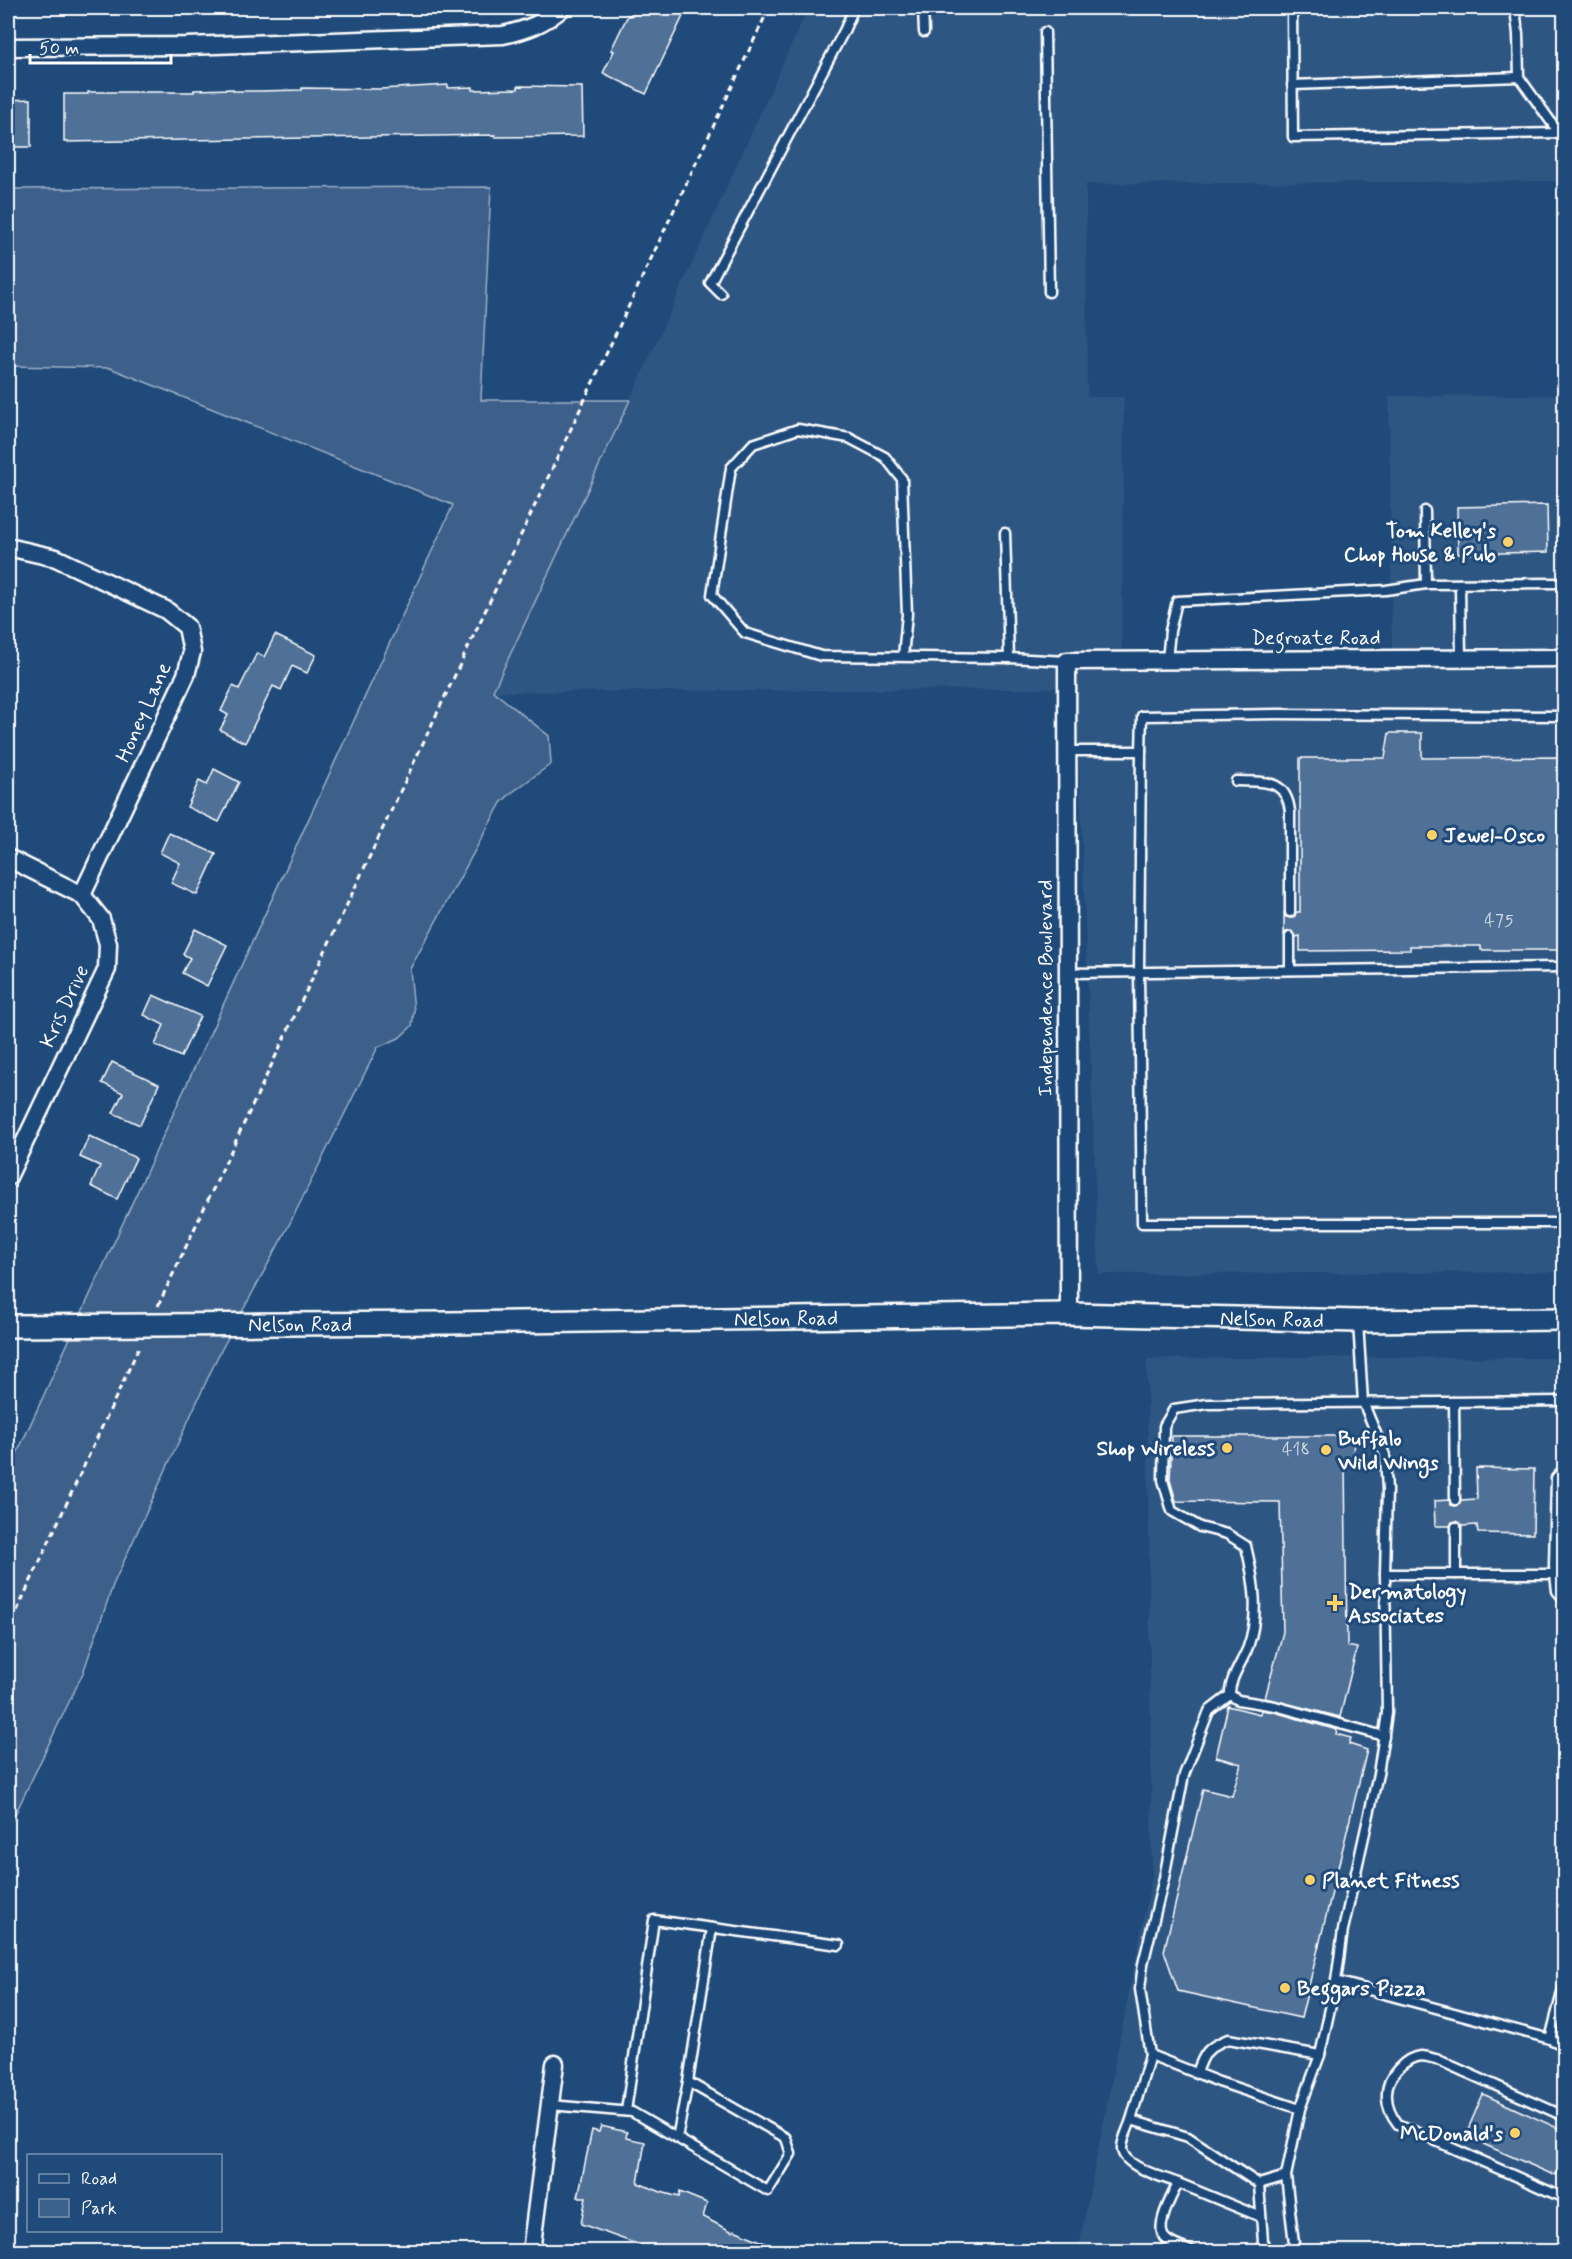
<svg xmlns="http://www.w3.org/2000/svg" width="1572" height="2259" font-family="Mynerve,sans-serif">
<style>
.built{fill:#2e5683}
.green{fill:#3c618b;stroke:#9eb0c5;stroke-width:1.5}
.building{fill:#507197;stroke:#fff;stroke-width:1.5}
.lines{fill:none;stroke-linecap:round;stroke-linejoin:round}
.service-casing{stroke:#fff;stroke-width:13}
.minor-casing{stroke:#fff;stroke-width:21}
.tertiary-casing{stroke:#fff;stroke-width:26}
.path{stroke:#fff;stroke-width:3;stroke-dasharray:6 4.5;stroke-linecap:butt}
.service{stroke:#1f4a7a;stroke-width:8}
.minor{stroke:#1f4a7a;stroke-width:16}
.tertiary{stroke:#1f4a7a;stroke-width:21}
.poi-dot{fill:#ffd166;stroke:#1f4a7a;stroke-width:2}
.labels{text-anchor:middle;stroke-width:6;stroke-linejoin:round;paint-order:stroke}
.number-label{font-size:18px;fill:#d3dce5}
.poi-label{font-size:21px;font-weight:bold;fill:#fff;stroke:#1f4a7a;text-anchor:start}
.street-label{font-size:21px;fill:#fff;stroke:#1f4a7a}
</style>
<rect width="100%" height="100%" fill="#1f4a7a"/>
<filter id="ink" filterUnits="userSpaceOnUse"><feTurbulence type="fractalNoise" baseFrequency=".0167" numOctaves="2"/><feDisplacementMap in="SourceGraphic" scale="12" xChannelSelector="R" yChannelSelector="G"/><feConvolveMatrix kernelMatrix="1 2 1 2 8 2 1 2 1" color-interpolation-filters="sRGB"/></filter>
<g filter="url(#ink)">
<!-- built -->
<g class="built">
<polygon points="808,8 1564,8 1564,181 1086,184 1087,397 1124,397 1122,652 1123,669 1564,667 1564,1272 1099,1274 1076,686 1035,689 493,692 630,400"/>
<polygon points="1564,395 1564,653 1392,652 1389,396"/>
<polygon points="1322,1357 1564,1358 1564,2243 1561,2251 1078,2252 1152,1875 1147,1359"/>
</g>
<!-- green -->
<polygon class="green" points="491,187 481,400 630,400 493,691 549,736 551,764 510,794 501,803 410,969 414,1011 412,1026 399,1038 378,1047 287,1229 217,1358 113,1585 83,1673 8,1829 8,1473 453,505 110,368 8,366 8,189"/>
<!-- building -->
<g class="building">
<polygon points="634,8 671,8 684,14 646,94 603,73 614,51 611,50 628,15 630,16"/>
<polygon points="448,85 448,88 473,87 473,90 518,89 518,86 582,87 583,136 495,137 495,135 64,142 64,94 88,94 88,92 194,92 194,90 233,89 233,91 258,91 302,90 302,88 380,89"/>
<polygon points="31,99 31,147 8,147 8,100"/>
<polygon points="1547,505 1548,552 1458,554 1457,507"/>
<polygon points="275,635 316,655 307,673 292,666 281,690 273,686 245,743 220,730 228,715 221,711 233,686 239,689 257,653 264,657"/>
<polygon points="1389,733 1422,733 1422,758 1564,757 1564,950 1481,950 1481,946 1410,946 1410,950 1300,951 1300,936 1296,937 1291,931 1286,932 1284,936 1284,912 1286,917 1291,918 1295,916 1296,912 1300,912 1300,758 1385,758"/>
<polygon points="214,769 239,782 219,822 187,807 199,781 207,785"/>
<polygon points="169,833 216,854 197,895 171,883 180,863 160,853"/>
<polygon points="195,929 227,945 207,986 182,973 190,958 183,954"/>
<polygon points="153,995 200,1016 181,1057 155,1045 164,1025 144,1015"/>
<polygon points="112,1062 159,1084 140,1125 113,1113 123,1093 102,1083"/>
<polygon points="89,1136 136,1158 117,1199 91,1186 100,1166 80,1157"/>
<polygon points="1172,1436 1354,1436 1353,1458 1345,1458 1347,1646 1357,1648 1340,1717 1265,1698 1283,1632 1280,1502 1176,1501 1170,1480"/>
<polygon points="1476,1468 1534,1469 1533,1534 1478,1533 1477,1525 1462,1526 1457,1521 1452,1522 1450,1526 1435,1526 1434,1501 1449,1500 1451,1505 1456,1506 1460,1504 1461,1500 1477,1499"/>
<polygon points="1228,1706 1260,1714 1261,1710 1274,1712 1337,1730 1336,1734 1351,1738 1349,1744 1367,1750 1301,2018 1178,1991 1164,1951 1203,1789 1232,1796 1241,1764 1216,1757"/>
<polygon points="1483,2094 1564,2131 1564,2156 1556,2176 1465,2136"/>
<polygon points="601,2126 627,2132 626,2138 645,2142 638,2183 661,2192 679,2197 680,2192 707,2203 703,2217 733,2232 734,2230 787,2252 659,2252 581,2224 586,2197 578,2197 592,2130 599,2132"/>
</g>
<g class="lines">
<!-- service casing -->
<g class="service-casing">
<g id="service">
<polyline points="923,8 924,32"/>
<polyline points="1292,8 1293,137 1559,133"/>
<polyline points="1515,8 1518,34 1519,77 1559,133"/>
<polyline points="1045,32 1049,292"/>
<polyline points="1292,85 1519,77"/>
<polyline points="721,294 710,283 844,31 854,8"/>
<polyline points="1425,511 1426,584 1564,583"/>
<polyline points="1005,533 1009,658 1067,661"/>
<polyline points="1460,584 1461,659"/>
<polyline points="903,657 907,614 902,479 885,457 849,438 798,429 753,444 731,468 712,595 745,633 821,656 1009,658"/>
<polyline points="1167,660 1170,631 1177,601 1386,590 1426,584"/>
<polyline points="1067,751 1141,751 1142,716 1277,714 1564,716"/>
<polyline points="1141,751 1139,971 1142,1223 1564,1223"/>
<path d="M1236,781C1264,782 1286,778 1290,811V912"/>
<polyline points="1290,937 1290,970"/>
<polyline points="1068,973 1564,967"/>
<polyline points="1358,1322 1363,1402 1385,1455 1387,1490 1385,1574 1387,1713 1378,1774 1343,1930 1336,1981 1550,2039 1564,2046"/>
<polyline points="1454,1402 1455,1500"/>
<polyline points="1564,1469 1556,1478 1554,1566 1557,1591 1564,1599"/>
<polyline points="1456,1527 1456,1574"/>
<polyline points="1385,1574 1555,1574"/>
<path d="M1384,1736L1275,1706L1238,1700L1230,1695C1229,1679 1242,1663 1248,1647C1260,1614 1254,1580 1246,1546L1227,1534L1200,1527L1172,1511L1163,1480L1164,1426L1174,1409L1207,1404L1564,1401"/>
<polyline points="1550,2039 1564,1985"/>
<polyline points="1150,2055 1140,1989 1143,1964 1164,1878 1184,1775 1209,1711 1230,1695"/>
<path d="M1197,2073C1204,2052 1208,2047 1228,2039L1320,2055"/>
<polyline points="550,2105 632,2112 768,2191 791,2154 786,2138 688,2082"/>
<polyline points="1300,2109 1219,2082 1150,2055 1131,2120 1188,2137 1259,2184 1286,2176 1300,2109 1320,2055 1336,1981"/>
<polyline points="626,2111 654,1920 839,1945"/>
<path d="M1564,2116L1436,2059C1431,2058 1426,2056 1421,2056C1405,2057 1387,2077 1387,2093C1386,2105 1391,2115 1398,2124L1564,2198"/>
<path d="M1131,2120C1128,2129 1123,2138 1122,2147C1120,2166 1163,2177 1178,2183C1172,2196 1152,2230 1167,2240C1174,2246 1185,2248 1193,2252"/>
<polyline points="677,2138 688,2082 712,1928"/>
<polyline points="1286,2176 1295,2252"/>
<polyline points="1178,2183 1261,2217"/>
<polyline points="1259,2184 1263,2242 1261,2252"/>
</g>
</g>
<!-- minor casing -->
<g class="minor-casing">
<g id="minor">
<path d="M8,47L187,46L503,35C526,30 545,23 562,8"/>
<polyline points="8,547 56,558 166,610 187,627 192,652 186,675 82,895"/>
<polyline points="8,858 82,895 101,919 108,944 107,969 8,1177"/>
<polyline points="1069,1314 1067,661 1564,658"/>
<polyline points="531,2252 555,2064"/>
</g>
</g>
<!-- tertiary casing -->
<g class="tertiary-casing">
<g id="tertiary">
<path id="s1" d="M8,1326L449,1323L1069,1314L1358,1321L1564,1319"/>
</g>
</g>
<!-- path -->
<g class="path">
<polyline points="158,1306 769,8"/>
<polyline points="8,1630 140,1345"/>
</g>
<!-- service -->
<use href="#service" class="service"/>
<!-- minor -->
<use href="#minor" class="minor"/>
<!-- tertiary -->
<use href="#tertiary" class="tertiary"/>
</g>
</g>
<!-- markers -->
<g class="poi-dot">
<circle cx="1508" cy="542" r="6"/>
<circle cx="1432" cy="835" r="6"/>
<circle cx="1227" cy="1448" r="6"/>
<circle cx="1326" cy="1450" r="6"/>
<path d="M1332 1594h6v6h6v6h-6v6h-6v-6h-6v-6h6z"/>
<circle cx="1310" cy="1880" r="6"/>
<circle cx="1285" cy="1988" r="6"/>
<circle cx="1515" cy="2133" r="6"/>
</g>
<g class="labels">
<!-- number labels -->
<g class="number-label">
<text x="1499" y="926">475</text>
<text x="1296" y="1455">418</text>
</g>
<!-- poi labels -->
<g class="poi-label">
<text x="1496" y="537" text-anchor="end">Tom Kelley's<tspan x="1496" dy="24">Chop House &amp; Pub</tspan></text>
<text x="1444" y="842">Jewel-Osco</text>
<text x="1338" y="1445">Buffalo<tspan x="1338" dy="24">Wild Wings</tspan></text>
<text x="1215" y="1455" text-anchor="end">Shop Wireless</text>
<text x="1348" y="1598">Dermatology<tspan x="1348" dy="24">Associates</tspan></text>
<text x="1322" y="1887">Planet Fitness</text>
<text x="1297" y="1995">Beggars Pizza</text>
<text x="1503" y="2140" text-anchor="end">McDonald's</text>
</g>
<!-- street labels -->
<g class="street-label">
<text x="1316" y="644">Degroate Road</text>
<text transform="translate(143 712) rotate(-66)" y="7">Honey Lane</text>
<text transform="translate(1045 988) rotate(-90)" y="7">Independence Boulevard</text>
<text transform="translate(64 1006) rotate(-65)" y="7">Kris Drive</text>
<text dy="7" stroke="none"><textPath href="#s1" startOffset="778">Nelson Road</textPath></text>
<text dy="7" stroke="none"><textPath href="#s1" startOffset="1264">Nelson Road</textPath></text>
<text dy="7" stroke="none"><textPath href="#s1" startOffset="292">Nelson Road</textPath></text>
</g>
</g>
<!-- margin -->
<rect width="1572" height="2259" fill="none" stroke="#1f4a7a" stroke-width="30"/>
<rect x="15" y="15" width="1542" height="2229" fill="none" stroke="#fff" stroke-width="2" filter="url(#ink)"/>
<!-- legend -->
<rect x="27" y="2154" width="195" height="78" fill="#1f4a7a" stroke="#7992af" stroke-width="1.5"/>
<rect x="39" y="2174" width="30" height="9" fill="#1f4a7a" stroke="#7992af" stroke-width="1.5"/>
<text x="81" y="2184" font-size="18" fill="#ffffff">Road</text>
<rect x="39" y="2199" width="30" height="18" fill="#3c618b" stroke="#7992af" stroke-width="1.5"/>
<text x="81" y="2214" font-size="18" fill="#ffffff">Park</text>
<!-- scale -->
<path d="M30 54v9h141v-9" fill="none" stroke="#ffffff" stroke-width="3"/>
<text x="39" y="54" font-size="18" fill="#ffffff" stroke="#1f4a7a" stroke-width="4.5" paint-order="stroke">50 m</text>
</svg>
